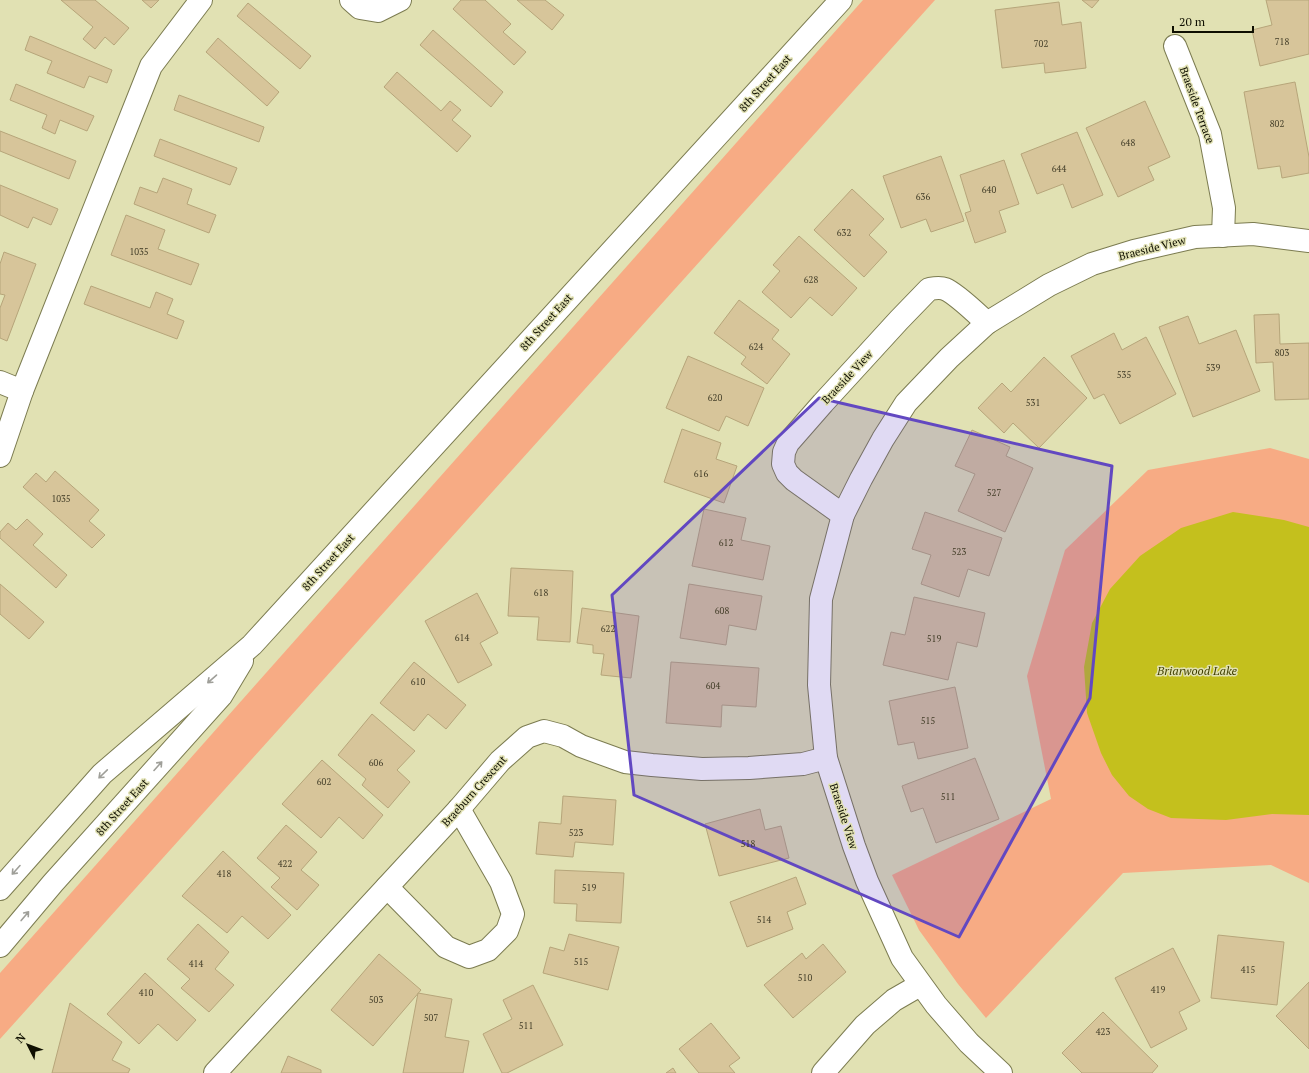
<svg xmlns="http://www.w3.org/2000/svg" width="1309" height="1073" font-family="'PT Serif',serif">
<style>
.green{fill:#f7ab84}
.water{fill:#c4c01d}
.building{fill:#d7c59a;stroke:#b6a57a}
.lines{fill:none;stroke-linecap:round;stroke-linejoin:round}
.street-casing{stroke:#7c7c51;stroke-width:24}
.secondary-casing{stroke:#7c7c51;stroke-width:24}
.street{stroke:#fff;stroke-width:22}
.secondary{stroke:#fff;stroke-width:22}
.oneway{stroke:#9f9f99}
.marked{fill:#6248c1;fill-opacity:0.2;stroke:#6248c1;stroke-width:3;stroke-linejoin:round}
.labels{text-anchor:middle;stroke-width:3;stroke-linejoin:round;paint-order:stroke}
.number-label{font-size:9px;fill:#413c27}
.street-label{font-size:11px;fill:#0f0f01;stroke:#e1e1b3}
.water-label{font-size:12px;font-style:italic;fill:#403f00;stroke:#e1e1b3}
</style>
<rect width="100%" height="100%" fill="#e1e1b3"/>
<!-- green -->
<g class="green">
<polygon points="863,0 935,0 0,1039 0,973"/>
<polygon points="1270,448 1309,459 1309,883 1271,865 1123,873 986,1018 958,984 919,930 892,875 1051,799 1027,676 1065,550 1148,470"/>
</g>
<!-- water -->
<polygon class="water" points="1233,512 1284,520 1309,527 1309,815 1272,814 1226,820 1171,818 1148,809 1129,796 1112,775 1101,753 1087,713 1084,667 1092,623 1110,589 1140,556 1181,528"/>
<!-- building -->
<g class="building">
<polygon points="61,0 95,0 129,28 114,45 105,37 95,49 83,39 93,27"/>
<polygon points="142,0 159,0 151,8"/>
<polygon points="461,0 485,0 511,24 503,32 526,52 514,65 453,9"/>
<polygon points="517,0 545,0 564,15 552,30"/>
<polygon points="1082,0 1099,0 1092,8"/>
<polygon points="1266,0 1309,0 1309,54 1260,66 1252,30 1272,25"/>
<polygon points="1059,2 1062,25 1081,22 1086,68 1045,73 1044,63 1002,68 995,10"/>
<polygon points="248,3 311,56 300,69 237,16"/>
<polygon points="433,30 503,92 491,107 420,45"/>
<polygon points="30,36 112,70 107,83 89,76 84,88 47,73 52,61 25,50"/>
<polygon points="218,38 279,92 267,106 206,52"/>
<polygon points="397,72 441,111 450,101 461,110 452,120 471,136 457,152 384,87"/>
<polygon points="1295,82 1309,157 1309,173 1282,178 1280,166 1258,169 1244,92"/>
<polygon points="16,84 94,116 87,131 60,120 55,134 42,128 47,115 10,100"/>
<polygon points="179,95 264,127 259,142 174,110"/>
<polygon points="1145,101 1170,157 1148,167 1154,180 1118,197 1086,128"/>
<polygon points="0,131 76,161 69,179 0,151"/>
<polygon points="1077,132 1103,195 1072,208 1063,184 1037,194 1021,154"/>
<polygon points="160,139 237,168 230,185 154,156"/>
<polygon points="941,156 964,221 931,232 926,219 901,228 883,176"/>
<polygon points="1004,160 1019,204 999,211 1006,232 975,243 965,213 971,211 960,175"/>
<polygon points="163,178 192,189 187,204 216,215 209,233 134,204 140,187 157,193"/>
<polygon points="0,185 58,209 51,225 33,217 28,228 0,215"/>
<polygon points="852,189 884,219 869,235 887,252 864,277 814,230"/>
<polygon points="126,215 165,230 158,249 199,264 191,285 111,255"/>
<polygon points="799,236 857,288 832,316 810,297 791,318 762,292 780,271 773,265"/>
<polygon points="4,252 36,264 7,341 0,338 0,308 5,295 0,294 0,264"/>
<polygon points="91,286 150,308 156,292 173,299 167,314 184,321 177,339 84,304"/>
<polygon points="739,300 779,330 772,339 790,354 767,384 741,364 746,357 714,333"/>
<polygon points="1279,314 1280,344 1309,343 1309,399 1275,400 1273,362 1256,363 1254,315"/>
<polygon points="1188,316 1199,344 1236,330 1260,391 1193,417 1159,327"/>
<polygon points="1114,333 1122,350 1146,337 1176,394 1120,424 1104,394 1094,399 1071,356"/>
<polygon points="688,356 764,388 748,426 726,416 719,431 666,408"/>
<polygon points="1044,357 1087,398 1039,448 1013,423 1004,433 978,408 1002,383 1011,392"/>
<polygon points="682,429 721,443 716,459 737,466 724,503 664,482"/>
<polygon points="972,430 1010,447 1006,456 1033,468 1005,532 958,511 975,474 955,466"/>
<polygon points="55,471 99,510 89,521 105,535 92,548 23,487 36,473 46,482"/>
<polygon points="704,509 746,518 741,540 770,546 763,580 692,566"/>
<polygon points="925,512 1002,538 989,576 968,569 959,597 921,584 931,555 912,549"/>
<polygon points="27,519 43,534 33,545 67,575 56,588 0,538 0,532 8,523 16,530"/>
<polygon points="511,568 573,571 570,642 537,640 539,617 508,616"/>
<polygon points="0,584 44,622 29,639 0,614"/>
<polygon points="689,584 762,596 756,630 729,625 726,645 680,638"/>
<polygon points="477,593 498,633 480,643 492,665 458,683 425,621"/>
<polygon points="914,597 985,613 977,647 957,642 948,680 883,665 891,632 905,635"/>
<polygon points="582,608 639,616 631,678 601,675 604,654 593,653 593,645 577,643"/>
<polygon points="414,662 466,705 446,729 428,714 414,731 380,703"/>
<polygon points="671,662 759,668 756,707 722,705 721,727 666,723"/>
<polygon points="955,687 968,748 918,759 914,742 898,745 889,701"/>
<polygon points="372,714 415,751 397,770 410,782 388,808 362,785 366,779 338,755"/>
<polygon points="975,758 999,819 936,843 923,808 911,812 902,786"/>
<polygon points="322,760 383,815 363,839 339,817 321,838 282,804"/>
<polygon points="563,796 616,800 613,845 575,842 573,857 536,854 539,822 561,824"/>
<polygon points="760,809 765,830 781,826 789,858 719,876 705,824"/>
<polygon points="286,825 317,852 301,870 319,885 297,910 271,887 280,878 257,858"/>
<polygon points="223,851 291,915 268,939 242,916 227,933 182,896"/>
<polygon points="555,870 624,873 621,923 576,921 577,904 554,903"/>
<polygon points="796,877 806,904 787,912 793,929 747,947 730,902"/>
<polygon points="198,924 229,952 215,969 234,985 209,1012 181,988 190,979 167,959"/>
<polygon points="569,934 619,947 608,990 543,973 550,947 564,951"/>
<polygon points="1218,935 1284,942 1277,1005 1211,998"/>
<polygon points="823,944 846,972 793,1018 764,985 802,953 806,959"/>
<polygon points="1173,948 1200,1001 1179,1012 1187,1029 1151,1048 1115,978"/>
<polygon points="379,954 421,990 373,1046 331,1010"/>
<polygon points="145,973 196,1020 177,1041 158,1024 139,1044 107,1014"/>
<polygon points="1309,982 1309,1049 1276,1016"/>
<polygon points="533,985 563,1045 507,1073 502,1073 483,1034 512,1019 503,1000"/>
<polygon points="418,993 452,999 445,1037 469,1041 463,1073 403,1073"/>
<polygon points="70,1003 122,1042 112,1060 130,1069 128,1073 52,1073"/>
<polygon points="1103,1012 1158,1066 1152,1073 1082,1073 1062,1053"/>
<polygon points="711,1023 740,1058 729,1066 735,1073 699,1073 679,1049"/>
<polygon points="288,1056 321,1070 321,1073 281,1073"/>
<polygon points="673,1068 676,1073 666,1073"/>
</g>
<g class="lines">
<!-- street casing -->
<g class="street-casing">
<g id="street">
<polyline points="351,0 360,8 378,11 400,0"/>
<polyline points="1175,46 1210,134 1224,208 1223,236"/>
<polyline points="0,382 22,391"/>
<polyline points="0,456 22,391 151,66 201,0"/>
<path d="M843,515L794,480L787,473L783,464L784,452L788,443L823,403L899,320L929,289C935,288 940,287 945,289C957,294 977,314 987,323"/>
<polyline points="387,887 446,947 469,957 488,950 507,931 513,914 501,882 459,809"/>
<polyline points="215,1073 387,887 459,809 500,761 527,737 544,731 563,736 581,746 625,762 652,765 702,769 749,768 803,764 826,758"/>
<polyline points="823,1073 865,1025 894,1000 920,985"/>
<polyline points="1001,1073 969,1043 936,1005 902,958 867,881 854,846 826,758 819,685 821,599 843,515 861,479 883,439 906,403 949,358 987,323 1049,285 1092,264 1134,251 1195,237 1253,234 1309,241"/>
</g>
</g>
<!-- secondary casing -->
<g class="secondary-casing">
<g id="secondary">
<polyline points="0,889 102,774 252,645 841,0"/>
<polyline points="0,946 53,883 221,696 242,661"/>
</g>
</g>
<!-- street -->
<use href="#street" class="street"/>
<!-- secondary -->
<use href="#secondary" class="secondary"/>
</g>
<!-- one-way arrows -->
<defs><path id="oneway-shaft" d="M-6 0H5M1.5-3L5.5 0L1.5 3" fill="none" stroke-width="1.6" stroke-linecap="round" stroke-linejoin="round"/></defs>
<g class="oneway">
<use href="#oneway-shaft" transform="translate(212 679) rotate(139)"/>
<use href="#oneway-shaft" transform="translate(158 766) rotate(-48)"/>
<use href="#oneway-shaft" transform="translate(103 774) rotate(136)"/>
<use href="#oneway-shaft" transform="translate(16 870) rotate(132)"/>
<use href="#oneway-shaft" transform="translate(25 916) rotate(-50)"/>
</g>
<!-- marked area -->
<path class="marked" d="M819,398L1112,466L1090,698L959,937L634,795L612,595Z"/>
<g class="labels">
<!-- number labels -->
<g class="number-label">
<text x="1282" y="45">718</text>
<text x="1041" y="47">702</text>
<text x="1277" y="127">802</text>
<text x="1128" y="146">648</text>
<text x="1059" y="172">644</text>
<text x="989" y="193">640</text>
<text x="923" y="200">636</text>
<text x="844" y="236">632</text>
<text x="139" y="255">1035</text>
<text x="811" y="283">628</text>
<text x="756" y="350">624</text>
<text x="1282" y="356">803</text>
<text x="1213" y="371">539</text>
<text x="1124" y="378">535</text>
<text x="715" y="401">620</text>
<text x="1033" y="406">531</text>
<text x="701" y="477">616</text>
<text x="994" y="496">527</text>
<text x="61" y="502">1035</text>
<text x="726" y="546">612</text>
<text x="959" y="555">523</text>
<text x="541" y="596">618</text>
<text x="722" y="614">608</text>
<text x="608" y="632">622</text>
<text x="462" y="641">614</text>
<text x="934" y="642">519</text>
<text x="418" y="685">610</text>
<text x="713" y="689">604</text>
<text x="928" y="724">515</text>
<text x="376" y="766">606</text>
<text x="324" y="785">602</text>
<text x="948" y="800">511</text>
<text x="576" y="836">523</text>
<text x="748" y="847">518</text>
<text x="285" y="867">422</text>
<text x="224" y="877">418</text>
<text x="589" y="891">519</text>
<text x="764" y="923">514</text>
<text x="581" y="965">515</text>
<text x="196" y="967">414</text>
<text x="1248" y="973">415</text>
<text x="805" y="981">510</text>
<text x="1158" y="993">419</text>
<text x="146" y="996">410</text>
<text x="376" y="1003">503</text>
<text x="431" y="1021">507</text>
<text x="526" y="1029">511</text>
<text x="1103" y="1035">423</text>
</g>
<!-- street labels -->
<g class="street-label">
<text transform="translate(765 83) rotate(-48)" y="4">8th Street East</text>
<text transform="translate(1197 105) rotate(70)" y="4">Braeside Terrace</text>
<text transform="translate(1152 248) rotate(-14)" y="4">Braeside View</text>
<text transform="translate(546 322) rotate(-48)" y="4">8th Street East</text>
<text transform="translate(847 377) rotate(-47)" y="4">Braeside View</text>
<text transform="translate(328 562) rotate(-48)" y="4">8th Street East</text>
<text transform="translate(474 791) rotate(-48)" y="4">Braeburn Crescent</text>
<text transform="translate(122 807) rotate(-48)" y="4">8th Street East</text>
<text transform="translate(844 816) rotate(72)" y="4">Braeside View</text>
</g>
<!-- water labels -->
<g class="water-label">
<text x="1197" y="675">Briarwood Lake</text>
</g>
</g>
<!-- north arrow -->
<g transform="translate(28 1045) rotate(312)" stroke="#e1e1b3" stroke-width="3" paint-order="stroke">
<path d="M0-3L7 15L0 10L-7 15Z" fill="#0f0f01"/>
<text y="-6" font-size="11" font-weight="bold" text-anchor="middle" fill="#0f0f01">N</text>
</g>
<!-- scale -->
<path d="M1173 26v6h80v-6" fill="none" stroke="#0f0f01" stroke-width="2"/>
<text x="1179" y="26" font-size="12" fill="#0f0f01" stroke="#e1e1b3" stroke-width="3" paint-order="stroke">20 m</text>
</svg>
